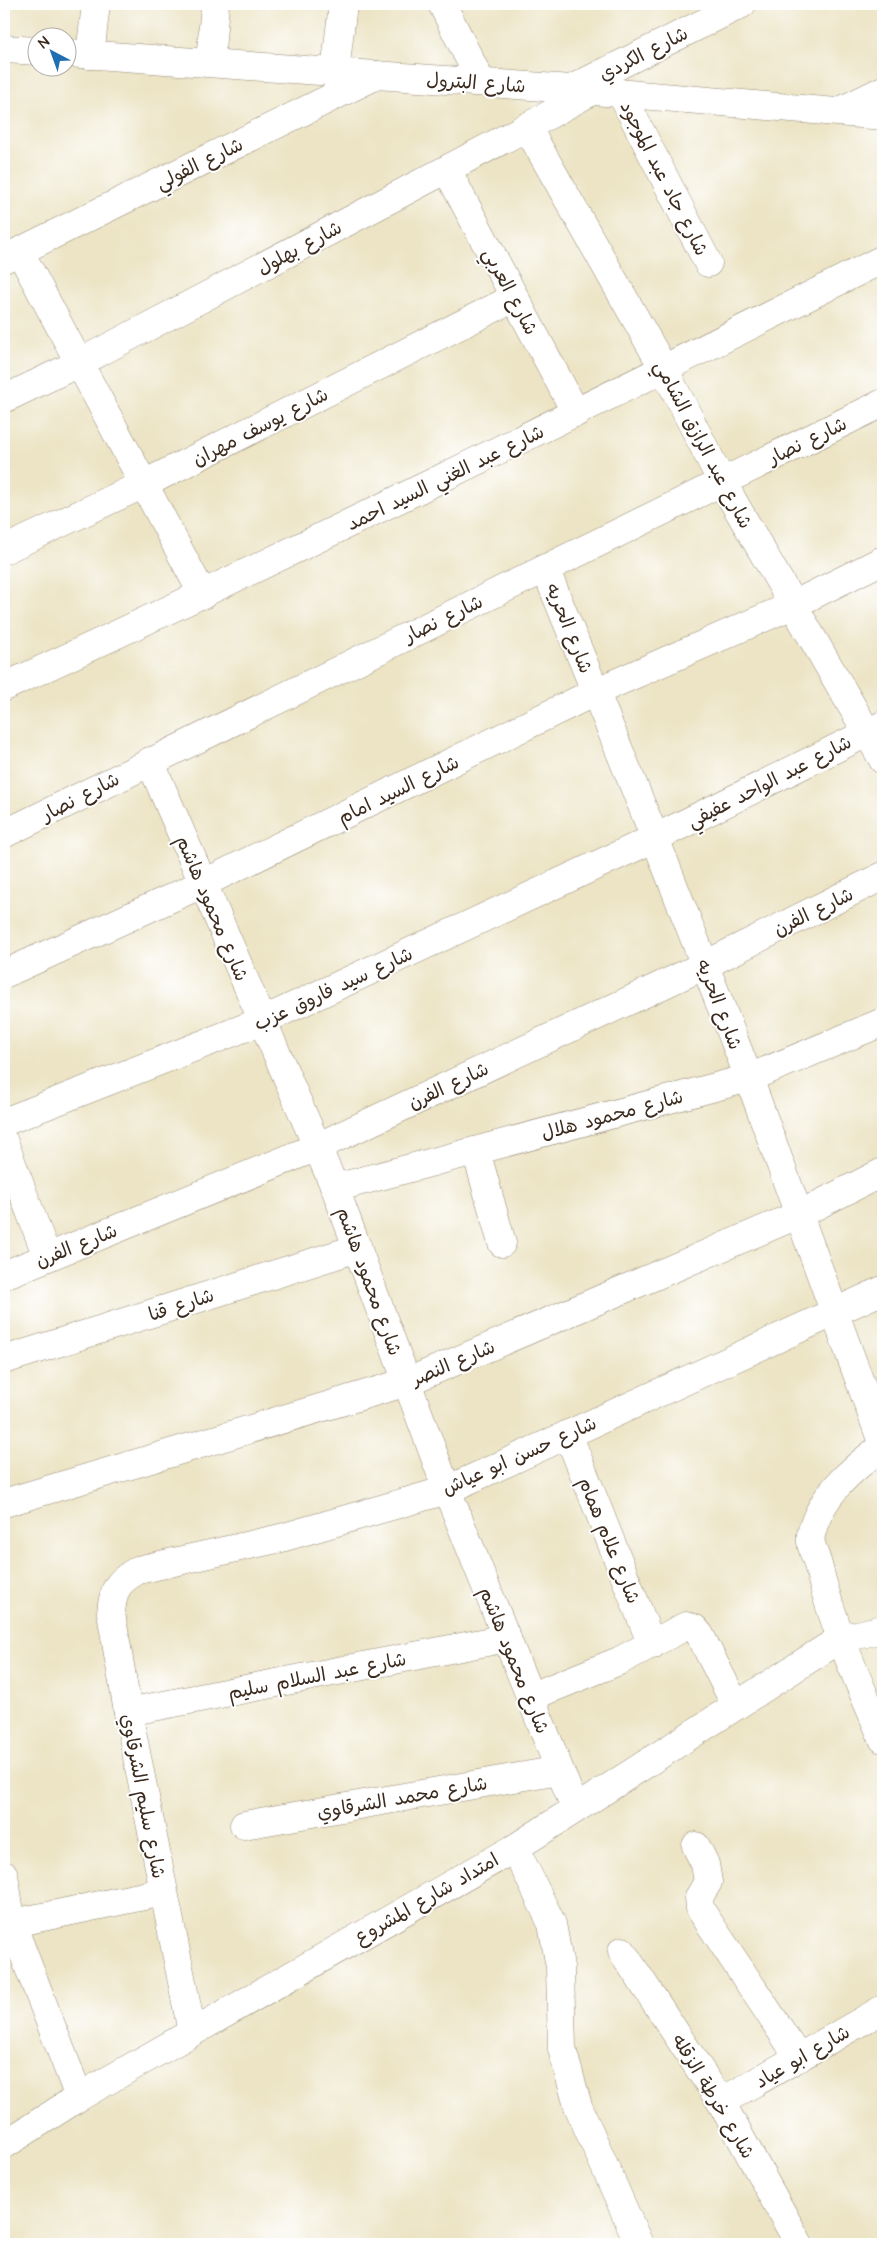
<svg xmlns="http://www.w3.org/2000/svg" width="887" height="2248" font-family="'Architects Daughter','Playpen Sans Arabic',sans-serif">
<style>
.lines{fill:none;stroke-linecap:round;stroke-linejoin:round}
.minor-casing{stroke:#948772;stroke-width:29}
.minor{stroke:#fff;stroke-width:28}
.labels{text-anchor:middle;stroke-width:4;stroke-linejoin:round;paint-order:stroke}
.street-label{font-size:19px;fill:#3b2a1e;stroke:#fff}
</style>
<rect width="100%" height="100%" fill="#fff"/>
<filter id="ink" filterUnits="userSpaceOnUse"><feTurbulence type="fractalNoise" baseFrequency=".02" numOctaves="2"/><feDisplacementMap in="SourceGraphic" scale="10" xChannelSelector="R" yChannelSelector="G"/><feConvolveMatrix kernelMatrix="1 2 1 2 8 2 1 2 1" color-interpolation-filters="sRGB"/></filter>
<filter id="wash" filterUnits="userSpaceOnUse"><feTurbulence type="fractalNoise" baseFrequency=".0096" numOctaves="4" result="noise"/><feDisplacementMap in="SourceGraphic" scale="20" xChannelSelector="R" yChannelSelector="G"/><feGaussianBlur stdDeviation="1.12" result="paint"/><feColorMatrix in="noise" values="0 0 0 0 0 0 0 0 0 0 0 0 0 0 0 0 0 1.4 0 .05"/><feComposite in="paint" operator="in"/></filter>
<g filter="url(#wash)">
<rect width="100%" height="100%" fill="#ece4c5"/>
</g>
<g filter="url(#ink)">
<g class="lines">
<!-- minor casing -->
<g class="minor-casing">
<g id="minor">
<polyline points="442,4 481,82"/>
<polyline points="4,49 38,51"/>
<polyline points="68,53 571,89 883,116"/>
<polyline points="90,55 96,4"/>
<polyline points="210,62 215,4"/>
<polyline points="335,72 343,4"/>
<polyline points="571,89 742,4"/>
<polyline points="621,93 708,263"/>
<polyline points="840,111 883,90"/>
<polyline points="527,127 664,369 722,482 883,760"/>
<polyline points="447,170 576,413"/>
<polyline points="20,252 203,595"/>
<polyline points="4,259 377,75"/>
<polyline points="4,399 79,363 527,127 592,91"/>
<polyline points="4,550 144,484 514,298"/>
<polyline points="545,568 655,838 749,1078 883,1445"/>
<path d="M4,687C300,550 592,405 883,259"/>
<polyline points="150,761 335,1188 447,1490 575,1808"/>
<polyline points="4,834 883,403"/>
<polyline points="4,974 202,884 595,692 793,605 883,560"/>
<polyline points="4,1122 262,1021 655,838 883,725"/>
<polyline points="4,1142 47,1257"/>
<polyline points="476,1151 502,1243"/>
<polyline points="335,1188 749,1078 883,1022"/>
<polyline points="4,1275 317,1147 705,965 883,876"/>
<polyline points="4,1360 358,1248"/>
<polyline points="568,1434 652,1645"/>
<path d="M883,1446C852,1469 820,1495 811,1535C809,1543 816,1557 818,1565C833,1626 858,1681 883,1739"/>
<polyline points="4,1503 407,1382 800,1214 883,1172"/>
<polyline points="530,1697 619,1661 686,1626 694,1628 700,1635 736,1706"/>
<polyline points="128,1712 507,1638"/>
<polyline points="244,1825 559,1770"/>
<polyline points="696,1846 705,1864 708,1882 699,1897 700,1909 799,2058"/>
<polyline points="515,1848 552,1924 560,1967 562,2049 578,2106 639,2244"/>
<polyline points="4,1875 12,1924 79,2097"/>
<polyline points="4,1925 163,1892"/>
<polyline points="622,1951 721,2102 799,2244"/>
<path d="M192,2032L128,1712L111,1613C113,1589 117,1582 138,1570L281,1538L447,1490L883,1290"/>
<polyline points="721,2102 883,2009"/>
<polyline points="4,2145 79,2097 515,1848 840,1639 883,1629"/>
</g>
</g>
<!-- minor -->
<use href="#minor" class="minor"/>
</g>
</g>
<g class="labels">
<!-- street labels -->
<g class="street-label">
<text transform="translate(643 53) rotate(-27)" y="7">شارع الكردي</text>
<text transform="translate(476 82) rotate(4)" y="7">شارع البترول</text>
<text transform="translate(199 163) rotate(-26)" y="7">شارع الفولي</text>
<text transform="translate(665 178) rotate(63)" y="7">شارع جاد عبد الموجود</text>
<text transform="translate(299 247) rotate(-28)" y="7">شارع بهلول</text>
<text transform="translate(511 291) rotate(62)" y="7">شارع العربي</text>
<text transform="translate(260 426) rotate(-27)" y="7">شارع يوسف مهران</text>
<text transform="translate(807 440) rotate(-26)" y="7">شارع نصار</text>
<text transform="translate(704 444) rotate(62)" y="7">شارع عبد الرازق الشامي</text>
<text transform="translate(445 477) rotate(-26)" y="7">شارع عبد الغني السيد احمد</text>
<text transform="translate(443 618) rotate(-26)" y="7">شارع نصار</text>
<text transform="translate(570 628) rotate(68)" y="7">شارع الحريه</text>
<text transform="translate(769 781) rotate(-27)" y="7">شارع عبد الواحد عفيفي</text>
<text transform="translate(398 789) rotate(-26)" y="7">شارع السيد امام</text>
<text transform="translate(80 796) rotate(-27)" y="7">شارع نصار</text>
<text transform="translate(213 908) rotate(67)" y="7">شارع محمود هاشم</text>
<text transform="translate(813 911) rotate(-26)" y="7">شارع الفرن</text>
<text transform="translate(333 988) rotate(-25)" y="7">شارع سيد فاروق عزب</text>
<text transform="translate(720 1004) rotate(69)" y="7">شارع الحريه</text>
<text transform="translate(448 1085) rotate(-25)" y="7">شارع الفرن</text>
<text transform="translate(612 1114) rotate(-15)" y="7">شارع محمود هلال</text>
<text transform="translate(76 1245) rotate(-22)" y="7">شارع الفرن</text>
<text transform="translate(370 1281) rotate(70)" y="7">شارع محمود هاشم</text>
<text transform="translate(181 1304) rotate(-18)" y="7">شارع قنا</text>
<text transform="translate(453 1362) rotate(-23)" y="7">شارع النصر</text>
<text transform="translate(519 1455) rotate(-24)" y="7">شارع حسن ابو عياش</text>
<text transform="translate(610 1540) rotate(68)" y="7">شارع علام همام</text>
<text transform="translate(515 1660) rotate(68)" y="7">شارع محمود هاشم</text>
<text transform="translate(317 1675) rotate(-11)" y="7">شارع عبد السلام سليم</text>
<text transform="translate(144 1796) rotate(79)" y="7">شارع سليم الشرقاوي</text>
<text transform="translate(402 1797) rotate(-10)" y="7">شارع محمد الشرقاوي</text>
<text transform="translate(426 1898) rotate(-30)" y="7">امتداد شارع المشروع</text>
<text transform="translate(802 2056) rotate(-30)" y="7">شارع ابو عياد</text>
<text transform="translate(714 2096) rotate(59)" y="7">شارع خرطة الزقله</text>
</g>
</g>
<!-- margin -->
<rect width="887" height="2248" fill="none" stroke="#fff" stroke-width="20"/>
<!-- north arrow -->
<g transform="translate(52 52) rotate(319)"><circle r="24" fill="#ffffff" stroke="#b1aaa5"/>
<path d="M0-4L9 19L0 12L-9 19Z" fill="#1f6fb2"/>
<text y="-8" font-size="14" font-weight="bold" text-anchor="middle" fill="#3b2a1e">N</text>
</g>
</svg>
